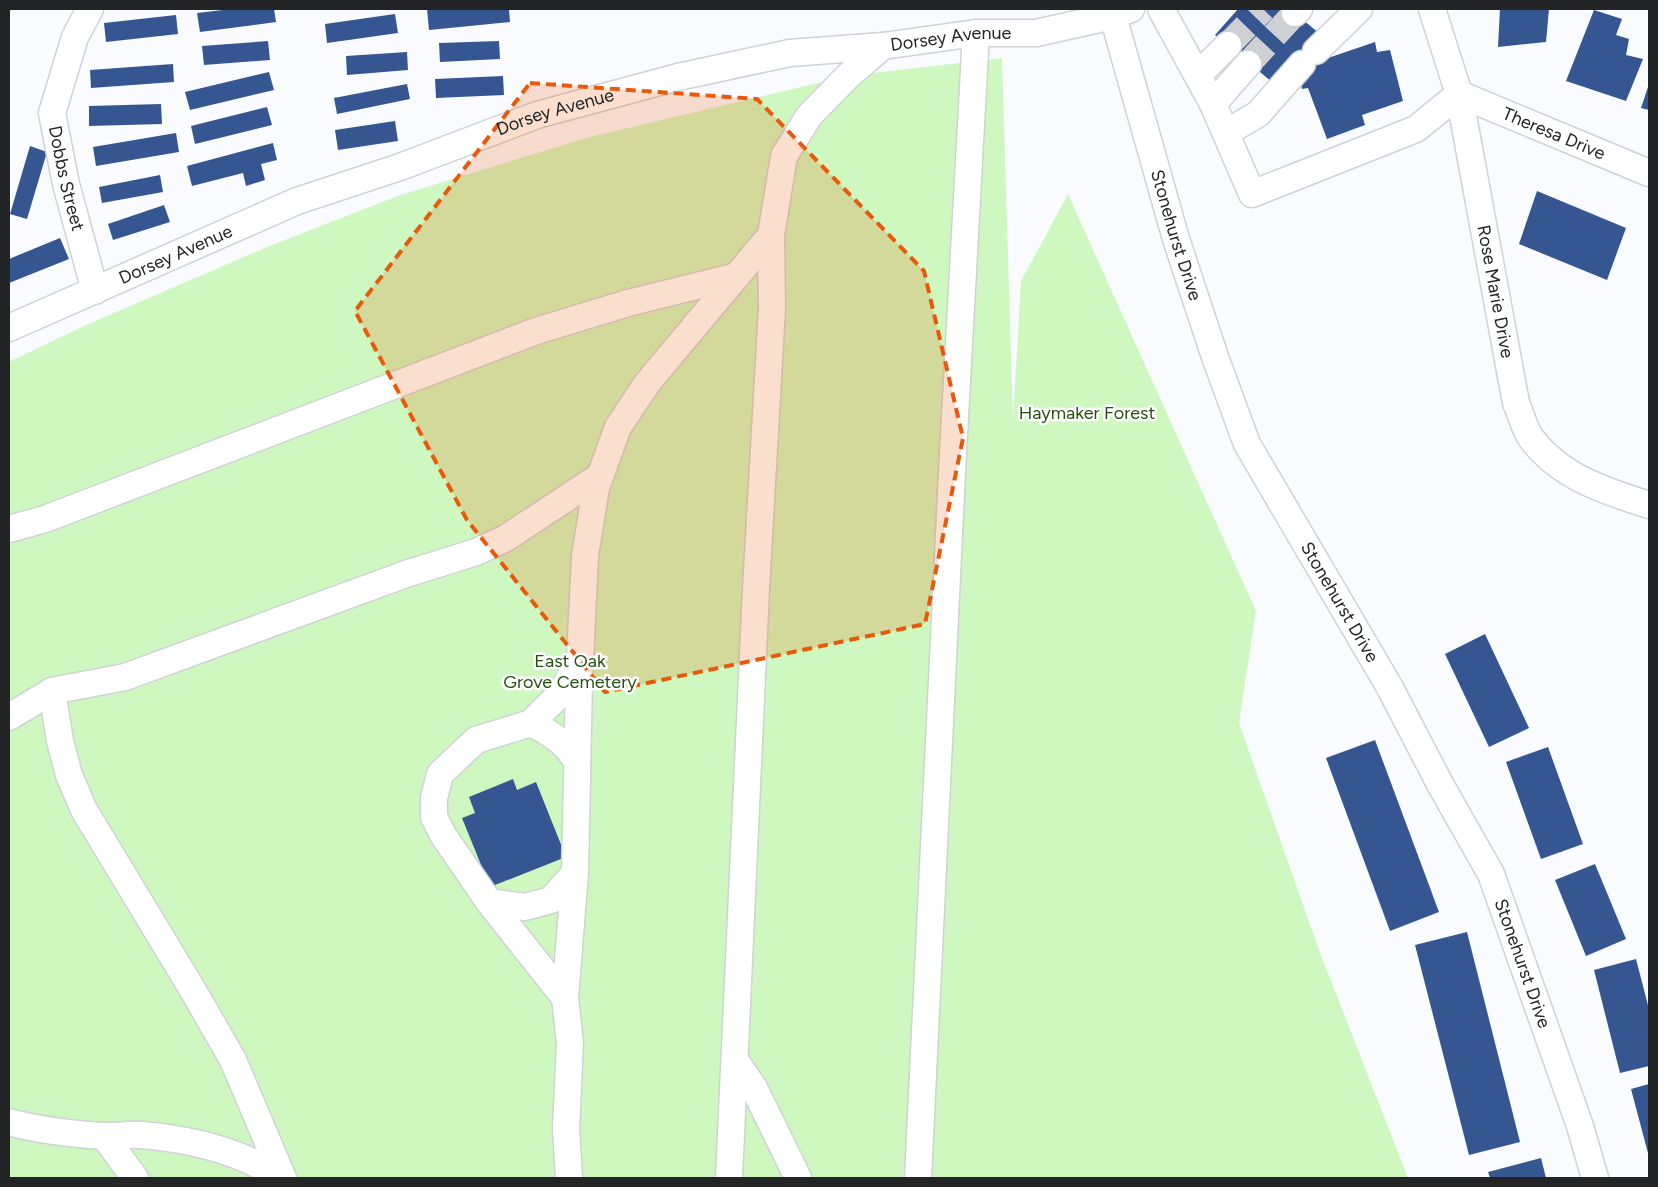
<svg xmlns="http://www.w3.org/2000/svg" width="1658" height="1187" font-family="Figtree,sans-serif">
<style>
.green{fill:#cff8c0}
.building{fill:#365691}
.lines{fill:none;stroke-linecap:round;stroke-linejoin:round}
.minor-tunnel{stroke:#ced0d3;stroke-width:26;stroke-dasharray:26 13;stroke-linecap:butt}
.minor-casing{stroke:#cfd2d6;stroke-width:29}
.minor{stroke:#fff;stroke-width:26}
.marked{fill:#e8590c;fill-opacity:0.2;stroke:#e8590c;stroke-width:4;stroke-dasharray:10 6;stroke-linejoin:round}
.labels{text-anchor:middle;stroke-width:5;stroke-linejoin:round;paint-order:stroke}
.street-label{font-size:18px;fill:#232426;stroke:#fff}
.park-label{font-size:18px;fill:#25510f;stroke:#fff}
</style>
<rect width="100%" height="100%" fill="#f9fbfe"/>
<!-- green -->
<polygon class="green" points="1002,58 1013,420 1021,281 1068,194 1256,611 1239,723 1319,950 1408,1178 9,1178 9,362 86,325 267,247 400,195 590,137 848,76"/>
<!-- building -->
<g class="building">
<polygon points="231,9 274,9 276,22 200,32 197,13"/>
<polygon points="427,9 509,9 510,22 429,30"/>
<polygon points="1238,9 1290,9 1320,34 1328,58 1375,42 1377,52 1390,50 1403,101 1362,115 1365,125 1327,139 1308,88 1302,89 1299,73 1277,86 1215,35"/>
<polygon points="1500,9 1549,9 1546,42 1498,47"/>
<polygon points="1594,10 1622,19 1616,35 1629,39 1626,55 1643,59 1626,101 1566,81"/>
<polygon points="395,14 398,33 327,43 325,24"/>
<polygon points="176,15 178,34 106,42 104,23"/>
<polygon points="268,41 270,60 204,65 202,46"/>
<polygon points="499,41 500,59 440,62 439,43"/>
<polygon points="407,52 408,70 347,75 346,56"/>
<polygon points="173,64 174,82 91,88 90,70"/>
<polygon points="269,72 274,90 190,110 185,92"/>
<polygon points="503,76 504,95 436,98 435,79"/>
<polygon points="407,84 410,99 337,114 334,98"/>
<polygon points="1649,84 1649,110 1641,108"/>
<polygon points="161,104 162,124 89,126 89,106"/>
<polygon points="267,107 272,125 195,144 191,126"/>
<polygon points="395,121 398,141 338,150 335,130"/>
<polygon points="176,133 179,152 96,166 93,147"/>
<polygon points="273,143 277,160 261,164 265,180 246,186 243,173 192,186 187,166"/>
<polygon points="30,146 47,152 27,219 10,214"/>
<polygon points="160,175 163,192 102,203 99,187"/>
<polygon points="1537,191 1626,228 1607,280 1519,244"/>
<polygon points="164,205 170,222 113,240 108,224"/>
<polygon points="60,238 69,259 9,283 9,259"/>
<polygon points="1485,634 1529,728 1489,747 1445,654"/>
<polygon points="1375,740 1439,912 1390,931 1326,758"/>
<polygon points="1548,747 1583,844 1541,859 1506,762"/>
<polygon points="513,779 517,790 536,782 566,857 490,887 462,818 475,813 469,797"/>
<polygon points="1595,864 1626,939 1586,956 1555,880"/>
<polygon points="1467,932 1520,1142 1469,1155 1415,945"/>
<polygon points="1636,959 1649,1009 1649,1066 1620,1073 1594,970"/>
<polygon points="1649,1084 1649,1157 1631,1089"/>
<polygon points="1541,1158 1546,1178 1490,1178 1488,1172"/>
</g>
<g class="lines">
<!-- minor-tunnel -->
<g class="minor-tunnel">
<polyline points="1228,45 1263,9"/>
<polyline points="1248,64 1295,13"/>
</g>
<!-- minor casing -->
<g class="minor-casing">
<g id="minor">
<path id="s1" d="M90,9L75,37L52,113L66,184L95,291"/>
<path id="s2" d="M1161,9L1213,104L1252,194L1416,129L1459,94L1649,173"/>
<path id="s3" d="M1432,9L1459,94L1516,403C1521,414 1524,428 1531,438C1560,477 1605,491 1649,505"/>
<polyline points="1295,13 1299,9"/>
<path id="s4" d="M1113,16L1176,239L1215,357L1247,444L1389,686L1440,784L1491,874L1580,1126L1595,1178"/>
<polyline points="1316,51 1359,9"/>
<polyline points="1198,75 1228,45"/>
<polyline points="1213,104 1248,64"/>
<polyline points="1227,132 1258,114 1302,64"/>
<path id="s5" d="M9,328L297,201L400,167L537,115L678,77L790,53L883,46L976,33H1036L1113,16L1131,9"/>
<polyline points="9,529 45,519 536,331 628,303 737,276"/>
<polyline points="52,691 60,741 69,775 84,810 194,992 233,1060 283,1178"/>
<polyline points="9,717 52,691 125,677 406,574 476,552 506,538 600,476"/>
<polyline points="531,723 562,692 577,664"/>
<path d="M575,873L551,900L525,907L489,902L443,835L434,817V798L440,774L476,740L531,723C550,733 566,742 577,762"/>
<polyline points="489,902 565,998"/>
<polyline points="735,1060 754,1088 798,1178"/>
<path d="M9,1122C37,1130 74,1134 103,1136C116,1137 128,1134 141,1135C190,1139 241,1151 281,1178"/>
<polyline points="104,1136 135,1178"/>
<polyline points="569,1178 566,1129 570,1043 565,998 575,873 579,679 585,556 596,488 618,427 648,382 771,235 784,156 809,116 848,76 883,46"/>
<polyline points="729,1178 756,589 772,308 771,235"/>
<polyline points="918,1178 952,472 976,33"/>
</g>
</g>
<!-- minor -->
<use href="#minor" class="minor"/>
</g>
<!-- marked area -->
<path class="marked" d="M530,83L757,99L924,271L963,438L925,624L605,692L467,520L355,311Z"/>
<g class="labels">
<!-- street labels -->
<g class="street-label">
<text dy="6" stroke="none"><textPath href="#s5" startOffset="992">Dorsey Avenue</textPath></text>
<text dy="6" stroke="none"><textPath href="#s5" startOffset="588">Dorsey Avenue</textPath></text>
<text dy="6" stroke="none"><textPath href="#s2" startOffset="541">Theresa Drive</textPath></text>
<text dy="6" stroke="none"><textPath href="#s1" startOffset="178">Dobbs Street</textPath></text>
<text dy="6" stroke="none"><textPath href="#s4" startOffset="228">Stonehurst Drive</textPath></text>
<text dy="6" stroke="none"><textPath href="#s5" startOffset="182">Dorsey Avenue</textPath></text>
<text dy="6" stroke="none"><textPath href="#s3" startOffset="290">Rose Marie Drive</textPath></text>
<text dy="6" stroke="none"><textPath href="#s4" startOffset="632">Stonehurst Drive</textPath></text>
<text dy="6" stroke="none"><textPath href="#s4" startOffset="1038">Stonehurst Drive</textPath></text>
</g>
<!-- park labels -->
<g class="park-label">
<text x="1087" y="419">Haymaker Forest</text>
<text x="570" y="667">East Oak<tspan x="570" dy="21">Grove Cemetery</tspan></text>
</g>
</g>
<!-- border -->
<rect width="1658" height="1187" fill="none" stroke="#232426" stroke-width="20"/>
</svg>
